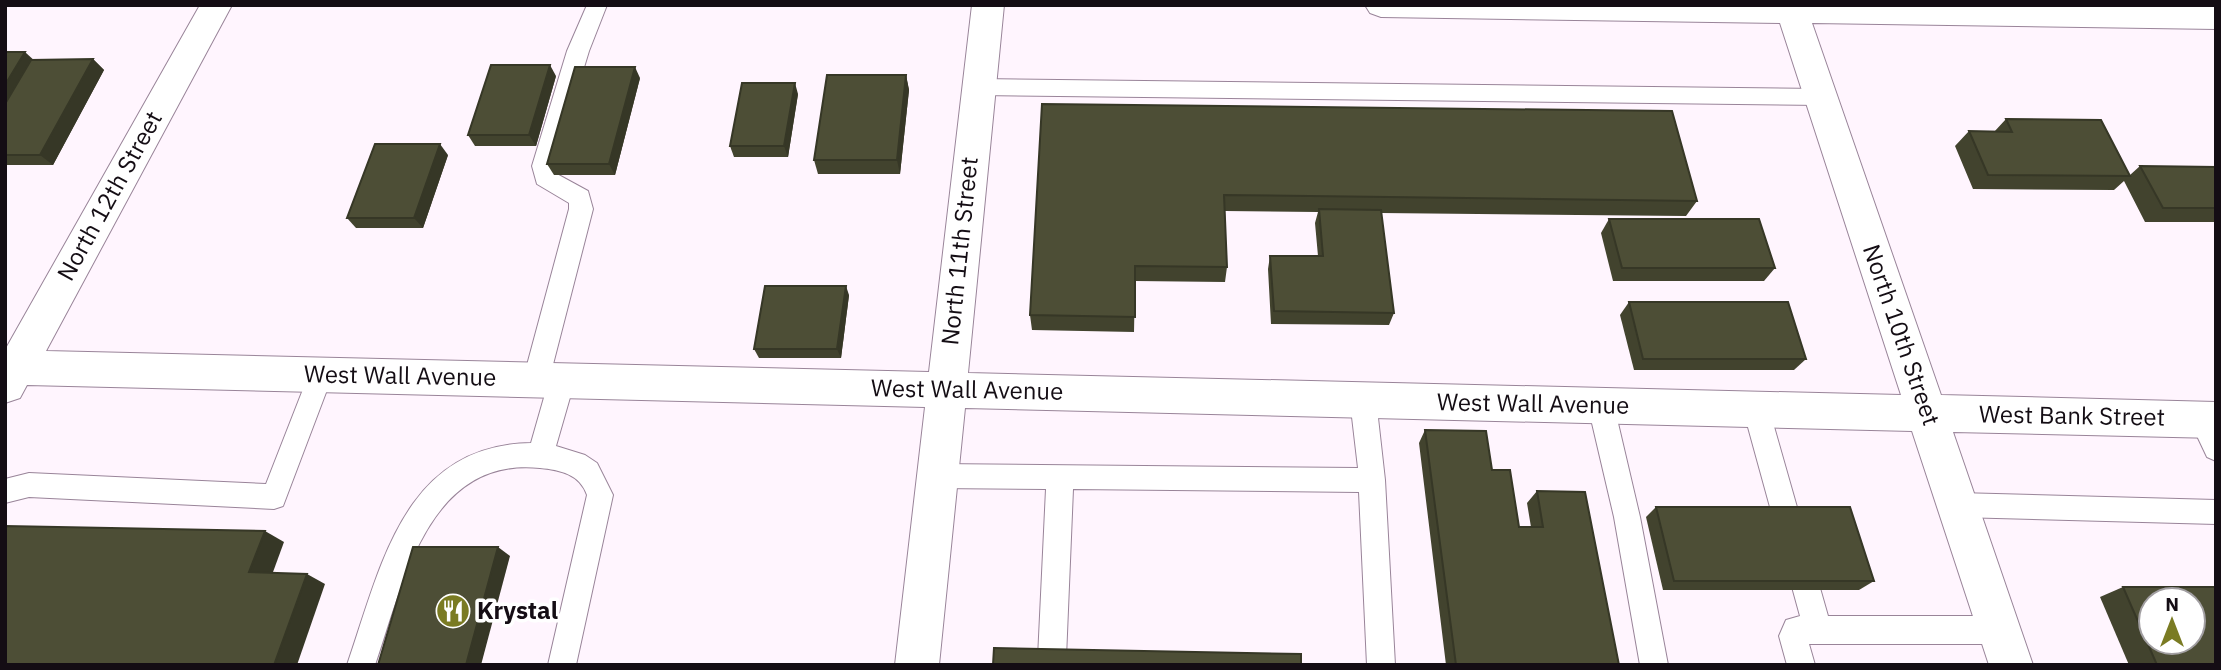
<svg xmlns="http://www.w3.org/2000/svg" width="2221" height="670" font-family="'IBM Plex Sans',sans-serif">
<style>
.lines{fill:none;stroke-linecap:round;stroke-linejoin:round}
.service-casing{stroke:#998499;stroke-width:2}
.minor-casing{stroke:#998499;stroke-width:2}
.service{fill:#fff;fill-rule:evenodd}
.minor{fill:#fff;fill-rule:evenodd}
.wall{fill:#42432e}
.shaded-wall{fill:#363726}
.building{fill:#4d4e36;stroke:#363726;stroke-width:2;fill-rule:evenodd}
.labels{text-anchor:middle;stroke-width:7;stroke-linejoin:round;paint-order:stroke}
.street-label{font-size:24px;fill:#140d14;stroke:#fff}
.poi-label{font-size:24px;font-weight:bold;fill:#140d14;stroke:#fff;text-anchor:start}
</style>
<rect width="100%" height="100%" fill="#fff5fe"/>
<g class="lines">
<!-- service casing -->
<g class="service-casing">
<g id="service">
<polygon points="587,5 607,5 589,51 554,166 555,173 588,191 593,209 549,380 545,388 536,391 527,388 523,380 569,209 569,203 537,184 532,166 567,51"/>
<polygon points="978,79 1821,89 1829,91 1832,97 1829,103 1821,105 978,95 970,93 967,87 970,81"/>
<polygon points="321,363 330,366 333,374 283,506 274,509 29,497 5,503 5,479 29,473 266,484 309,374 312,366"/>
<path d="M562,369L571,372L575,380L556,446L585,455L597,463L613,495L576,665H548L587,495C580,474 560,470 540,468C428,456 403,584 375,665H347C381,567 403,445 531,443L549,380L553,372Z"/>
<polygon points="1363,389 1372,392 1376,400 1385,480 1395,665 1367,665 1359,492 1073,489 1066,658 1063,665 1041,665 1038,658 1046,489 936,488 927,485 923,476 927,467 936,464 1358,468 1350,400 1354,392"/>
<polygon points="1601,395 1610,398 1614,406 1640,517 1668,665 1640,665 1614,517 1588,406 1592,398"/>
<polygon points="1756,398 1765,401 1769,409 1828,616 2000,616 2010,620 2014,630 2010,640 2000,644 1809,644 1815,665 1787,665 1779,636 1786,620 1800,616 1743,409 1747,401"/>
<polygon points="2202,408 2211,411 2216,421 2216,461 2207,457 2189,419 2193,411"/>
<polygon points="1958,493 2216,500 2216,524 1958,517 1949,514 1945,505 1949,496"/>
</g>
</g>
<!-- minor casing -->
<g class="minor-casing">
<polygon id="minor" points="200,5 232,5 46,351 929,372 972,5 1004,5 968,373 1901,395 1780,23 1381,17 1370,13 1365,5 2216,5 2216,29 1812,23 1941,395 2216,402 2216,438 1953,432 2033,665 1989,665 1912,431 965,408 939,665 895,665 925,407 27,385 20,398 5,403 5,350"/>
</g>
<!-- service -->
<use href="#service" class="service"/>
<!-- minor -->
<use href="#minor" class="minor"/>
</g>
<!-- wall -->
<g class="wall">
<polygon points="5,52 33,60 93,59 104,70 53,165 5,165"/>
<polygon points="906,75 909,90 900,174 818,174 814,160"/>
<polygon points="556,76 536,146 475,146 468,135"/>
<polygon points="640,78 615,175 554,175 547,164"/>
<polygon points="798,94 788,157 734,157 730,146"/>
<polygon points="1042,104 1697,201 1686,216 1381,213 1394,313 1389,325 1271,324 1268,269 1270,256 1318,256 1315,223 1318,212 1225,211 1227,267 1225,282 1135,281 1134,332 1032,330 1030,315"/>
<polygon points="2006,119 2130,175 2140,166 2216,167 2216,222 2145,222 2124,181 2114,190 1973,189 1955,146 1969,131 1994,132"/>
<polygon points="448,155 423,228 356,228 347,218"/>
<polygon points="1609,219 1775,268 1764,281 1613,281 1601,233"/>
<polygon points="849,295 841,358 759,358 754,349"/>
<polygon points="1629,302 1806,359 1794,370 1634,370 1620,315"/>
<polygon points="1425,430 1519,527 1531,527 1527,503 1537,491 1619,665 1446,665 1419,443"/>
<polygon points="1656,507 1874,581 1859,590 1663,590 1646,517"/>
<polygon points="2123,587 2216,665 2129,665 2100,597"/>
</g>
<!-- shaded-wall -->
<g class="shaded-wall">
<polygon points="25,52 37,63 5,118 5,85"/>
<polygon points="93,59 104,70 53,165 40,155"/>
<polygon points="550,65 556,76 536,146 529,135"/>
<polygon points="635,67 640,78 615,175 609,164"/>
<polygon points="906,75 909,90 900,174 897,160"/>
<polygon points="795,83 798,94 788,157 784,146"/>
<polygon points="440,144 448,155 423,228 414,218"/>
<polygon points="846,286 849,295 841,358 837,349"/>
<polygon points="265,531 284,542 269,583 249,572"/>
<polygon points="498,547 510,556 481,665 466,665"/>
<polygon points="307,574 325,584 297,665 274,665"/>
</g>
<!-- building -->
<g class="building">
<polygon points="5,52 25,52 5,85"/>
<polygon points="93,59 40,155 5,155 5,104 31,60"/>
<polygon points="491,65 550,65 529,135 468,135"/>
<polygon points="575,67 635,67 609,164 547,164"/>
<polygon points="827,75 906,75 897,160 814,160"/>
<polygon points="742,83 795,83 784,146 730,146"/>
<polygon points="1042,104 1672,111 1697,201 1224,195 1227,267 1135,266 1135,317 1030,315"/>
<polygon points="2006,119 2101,120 2130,176 1988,175 1969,131 2012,132"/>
<polygon points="375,144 440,144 414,218 347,218"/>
<polygon points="2140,166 2216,167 2216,208 2163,208"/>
<polygon points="1319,209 1381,210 1394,313 1274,311 1270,256 1323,256"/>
<polygon points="1609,219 1759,219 1775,268 1622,268"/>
<polygon points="765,286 846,286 837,349 754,349"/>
<polygon points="1629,302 1788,302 1806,359 1643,359"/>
<polygon points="1425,430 1486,431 1492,470 1510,470 1519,527 1543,527 1537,491 1585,492 1619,665 1456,665"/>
<polygon points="1656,507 1850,507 1874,581 1674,581"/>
<polygon points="5,526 265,531 249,572 307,574 274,665 5,665"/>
<polygon points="413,547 498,547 466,665 378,665"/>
<path d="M2123,587H2216V665H2157ZM2151,600H2193V642H2151Z"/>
<polygon points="994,648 1301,654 1301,665 993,665"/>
</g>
<!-- icons -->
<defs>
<g id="restaurant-disc" transform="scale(1.75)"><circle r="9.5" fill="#7a7b23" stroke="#fff"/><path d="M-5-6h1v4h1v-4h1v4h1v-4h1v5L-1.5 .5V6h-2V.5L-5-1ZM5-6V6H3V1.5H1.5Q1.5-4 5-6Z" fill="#fff"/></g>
</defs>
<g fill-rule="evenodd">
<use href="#restaurant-disc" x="453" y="611"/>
</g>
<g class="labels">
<!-- street labels -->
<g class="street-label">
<text transform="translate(110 196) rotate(-61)" y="8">North 12th Street</text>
<text transform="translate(960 251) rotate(-84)" y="8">North 11th Street</text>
<text transform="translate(1901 335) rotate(71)" y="8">North 10th Street</text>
<text transform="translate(400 376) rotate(1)" y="8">West Wall Avenue</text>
<text transform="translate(967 390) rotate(1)" y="8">West Wall Avenue</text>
<text transform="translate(1533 404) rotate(1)" y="8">West Wall Avenue</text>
<text transform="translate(2072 416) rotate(1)" y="8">West Bank Street</text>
</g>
<!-- poi labels -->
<g class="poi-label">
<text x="477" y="619">Krystal</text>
</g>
</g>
<!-- border -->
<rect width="2221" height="670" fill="none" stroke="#140d14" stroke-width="14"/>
<!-- north arrow -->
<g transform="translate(2172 621)"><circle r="33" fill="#ffffff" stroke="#a19ea1" stroke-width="2"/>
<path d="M0-5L12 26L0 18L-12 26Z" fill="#7a7b23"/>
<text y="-10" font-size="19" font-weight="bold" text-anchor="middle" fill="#140d14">N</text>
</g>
</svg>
